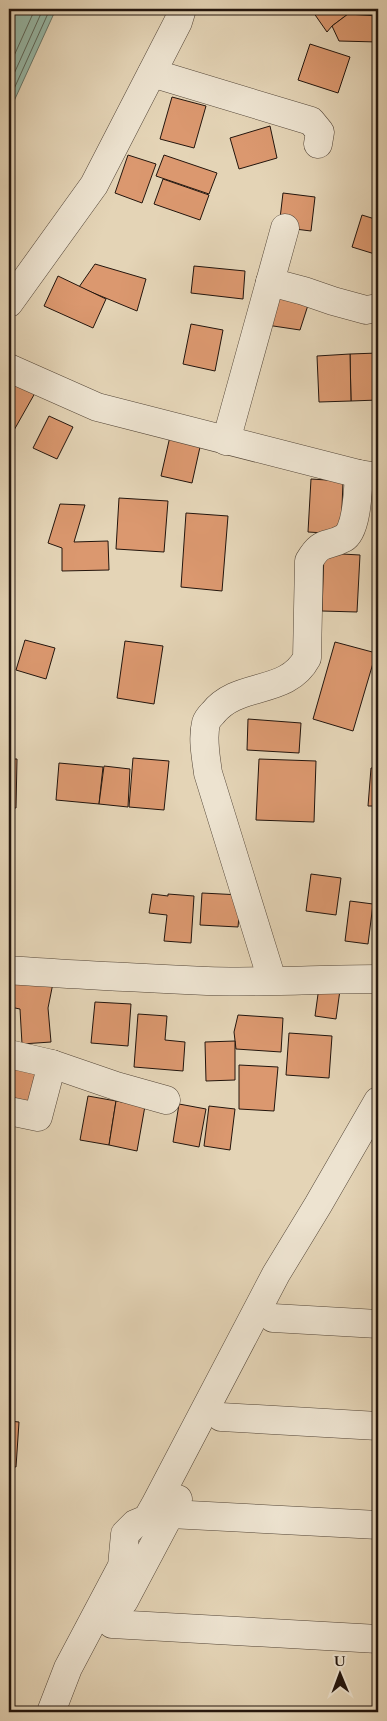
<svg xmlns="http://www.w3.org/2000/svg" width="387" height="1721" font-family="Cardo,serif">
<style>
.water{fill:#97b9a8;stroke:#69776a}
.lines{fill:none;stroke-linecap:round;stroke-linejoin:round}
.shore{stroke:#5d675a;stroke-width:1}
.building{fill:#db986f;stroke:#23150d}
.minor-casing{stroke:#534537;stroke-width:29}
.minor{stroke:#ede3d0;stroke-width:28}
</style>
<rect width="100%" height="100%" fill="#e4d4b6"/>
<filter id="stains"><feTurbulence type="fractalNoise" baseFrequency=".004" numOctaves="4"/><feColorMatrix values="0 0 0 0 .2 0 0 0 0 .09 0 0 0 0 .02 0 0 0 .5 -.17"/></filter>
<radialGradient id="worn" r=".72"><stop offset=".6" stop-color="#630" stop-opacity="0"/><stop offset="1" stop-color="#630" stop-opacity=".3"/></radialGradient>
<!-- water -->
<polygon class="water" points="9,9 56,9 9,112"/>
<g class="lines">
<!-- shore -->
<g class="shore">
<polyline points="9,67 35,9"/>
<polyline points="9,85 43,9"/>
<polyline points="9,100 50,9"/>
</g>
</g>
<!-- building -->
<g class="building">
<polygon points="311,9 343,9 348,14 332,26 327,32"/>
<polygon points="348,14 378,16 378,42 339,41 332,26"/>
<polygon points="310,44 350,57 338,93 298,80"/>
<polygon points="172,97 206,106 194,148 160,139"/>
<polygon points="270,126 277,158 239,169 230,138"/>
<polygon points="128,155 156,164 142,203 115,193"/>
<polygon points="164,155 217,173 209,194 156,176"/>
<polygon points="163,179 209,195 200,220 154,204"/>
<polygon points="283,193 315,197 311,231 279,227"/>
<polygon points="362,215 378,220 378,255 352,247"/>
<polygon points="95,264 146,279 137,311 79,287"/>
<polygon points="194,266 245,271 243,299 191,293"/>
<polygon points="58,276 106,299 93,328 44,306"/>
<polygon points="271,288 309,302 300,330 260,324"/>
<polygon points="191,324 223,330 215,371 183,364"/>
<polygon points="378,353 378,400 351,401 350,354"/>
<polygon points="350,354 351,401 319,402 317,356"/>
<polygon points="9,379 35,393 9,439"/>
<polygon points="49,416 73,427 57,459 33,448"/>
<polygon points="171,432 202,438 192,483 161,476"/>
<polygon points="311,479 343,481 341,534 308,532"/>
<polygon points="119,498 168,501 164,552 116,549"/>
<polygon points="60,504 85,505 74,542 108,541 109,570 62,571 62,548 48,543"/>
<polygon points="186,513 228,516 222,591 181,587"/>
<polygon points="324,553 360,555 357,612 322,611"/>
<polygon points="25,640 55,648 46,679 16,670"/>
<polygon points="125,641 163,646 154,704 117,698"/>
<polygon points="335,642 376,653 353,731 313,719"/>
<polygon points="9,656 14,657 9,685"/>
<polygon points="248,719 301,723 299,753 247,750"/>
<polygon points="133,758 169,761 164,810 129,807"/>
<polygon points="9,759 17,759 16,808 9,808"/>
<polygon points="259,759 316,761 314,822 256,820"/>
<polygon points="59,763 103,767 99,804 56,800"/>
<polygon points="104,766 130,769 128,807 99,804"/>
<polygon points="371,768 378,768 378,806 368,806"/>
<polygon points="311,874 341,878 336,915 306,911"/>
<polygon points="202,893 241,895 238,927 200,925"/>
<polygon points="152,894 168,896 168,894 194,896 191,943 164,941 167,915 149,913"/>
<polygon points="350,901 373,904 368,944 345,941"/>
<polygon points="16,976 53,983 48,1008 51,1042 22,1044 20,1009 10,1007"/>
<polygon points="9,984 13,985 9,1007"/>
<polygon points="319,987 340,990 336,1019 315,1016"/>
<polygon points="95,1002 131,1004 128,1046 91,1043"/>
<polygon points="138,1014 167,1016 165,1040 185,1042 183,1071 134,1067"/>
<polygon points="238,1015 283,1018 281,1052 236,1049 234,1032"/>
<polygon points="289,1033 332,1036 329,1078 286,1075"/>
<polygon points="235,1041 235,1080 206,1081 205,1042"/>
<polygon points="9,1062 46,1071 37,1106 9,1099"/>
<polygon points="239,1065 278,1067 274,1111 239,1109"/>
<polygon points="88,1096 116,1101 109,1145 80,1140"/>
<polygon points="116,1101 145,1106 137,1151 109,1145"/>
<polygon points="179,1104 206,1109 199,1147 173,1142"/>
<polygon points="209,1106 235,1109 230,1150 204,1146"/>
<polygon points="9,1421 19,1422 16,1467 9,1466"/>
</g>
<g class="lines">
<!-- minor casing -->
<g class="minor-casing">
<g id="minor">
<polyline points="152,73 311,121 320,132 318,144"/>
<polyline points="270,282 304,291 333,301 366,310 378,308"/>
<polyline points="9,303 94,185 178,22 182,9"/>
<polyline points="9,368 97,407 359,474"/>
<polyline points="226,441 285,228"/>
<path d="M9,970C75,975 141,978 207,981C264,983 321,979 378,979"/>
<path d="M272,980L208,773C206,757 202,739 206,723C207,720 210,716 213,713C238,681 287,696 307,658L309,561C322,539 326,548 344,538C357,531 358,489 359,474L378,477"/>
<polyline points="9,1054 52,1064 116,1086 166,1100"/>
<polyline points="9,1111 38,1117 52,1064"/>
<polyline points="273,1318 378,1324"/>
<polyline points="221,1417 378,1426"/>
<polyline points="170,1514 378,1525"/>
<polyline points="124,1601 178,1499"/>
<polyline points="112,1624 378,1639"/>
<polyline points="51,1712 68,1668 122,1566 125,1534 135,1524 147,1519 155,1505 276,1274 318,1205 378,1101"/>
</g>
</g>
<!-- minor -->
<use href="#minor" class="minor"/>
</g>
<!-- margin -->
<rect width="387" height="1721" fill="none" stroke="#e4d4b6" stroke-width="30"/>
<rect x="10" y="10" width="367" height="1701" fill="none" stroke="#23150d" stroke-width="2.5"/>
<rect x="15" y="15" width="357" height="1691" fill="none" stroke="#23150d"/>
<!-- north arrow -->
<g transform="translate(340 1674) rotate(359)" stroke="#ede3d0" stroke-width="4" paint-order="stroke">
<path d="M0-4L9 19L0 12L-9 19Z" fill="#23150d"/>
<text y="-8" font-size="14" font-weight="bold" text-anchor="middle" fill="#23150d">U</text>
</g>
<rect width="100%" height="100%" filter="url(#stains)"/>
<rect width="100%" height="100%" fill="url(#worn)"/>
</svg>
